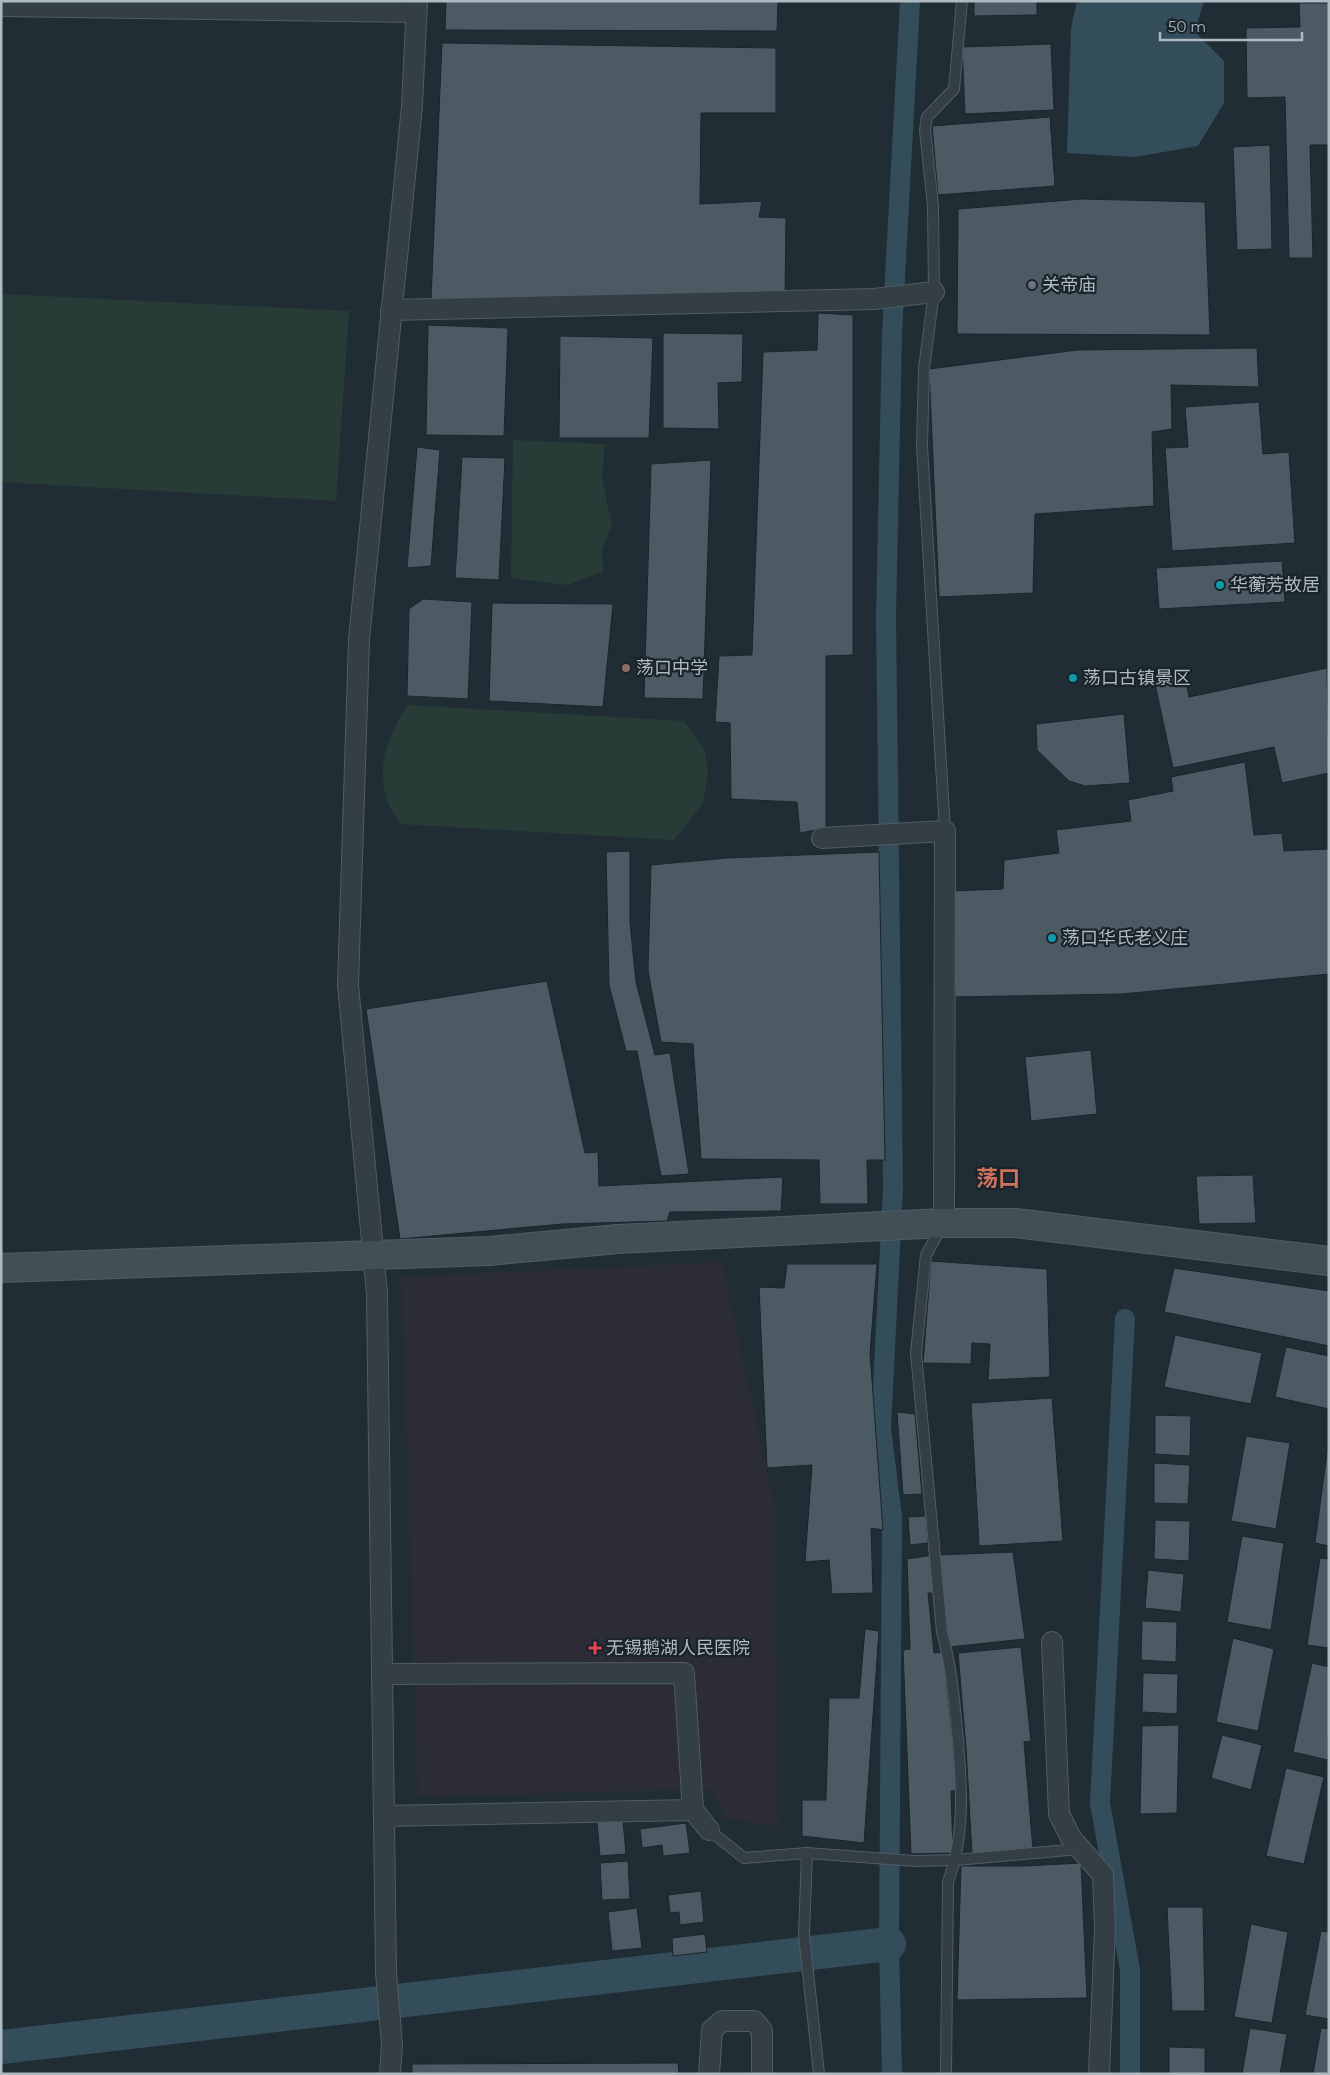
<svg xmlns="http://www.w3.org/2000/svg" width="1330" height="2075" font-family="Montserrat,'Noto Sans SC',sans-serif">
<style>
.medical{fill:#2b2c36}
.green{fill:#283c37}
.water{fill:#344d5a}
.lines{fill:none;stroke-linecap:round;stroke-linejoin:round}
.canal{stroke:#344d5a;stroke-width:20}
.river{stroke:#344d5a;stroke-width:34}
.building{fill:#4b5a63;stroke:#1b252b}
.lane-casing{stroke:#515c63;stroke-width:12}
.street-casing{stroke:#515c63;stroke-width:22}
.secondary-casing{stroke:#515c63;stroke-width:30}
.lane{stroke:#333f45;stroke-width:10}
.street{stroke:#333f45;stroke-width:20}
.secondary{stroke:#414f57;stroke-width:28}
.worship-dot{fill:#6b7280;stroke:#192329;stroke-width:2}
.culture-dot{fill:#0f9aa8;stroke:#192329;stroke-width:2}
.education-dot{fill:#8d6e63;stroke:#192329;stroke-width:2}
.health-dot{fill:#e0444e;stroke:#192329;stroke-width:2}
.labels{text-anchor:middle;stroke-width:4.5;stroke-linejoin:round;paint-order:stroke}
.poi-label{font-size:18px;fill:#adbac2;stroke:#192329;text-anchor:start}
.district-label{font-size:22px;font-weight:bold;fill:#cc735e;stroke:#192329}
</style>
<rect width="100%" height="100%" fill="#202d34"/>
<!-- medical -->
<polygon class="medical" points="724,1262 729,1296 775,1507 778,1827 726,1819 710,1789 418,1797 401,1277"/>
<!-- green -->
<g class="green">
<polygon points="1,294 349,311 336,501 1,482"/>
<polygon points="513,440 605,444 602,478 612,526 602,549 603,572 567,585 511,578"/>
<path d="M408,705L684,721L705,751L708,775L703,803L674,840L401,824C396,816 388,806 386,797C377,761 389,734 408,705Z"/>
</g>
<!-- water -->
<polygon class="water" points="1077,1 1204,1 1195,32 1224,61 1224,103 1198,146 1135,157 1067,153 1071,28"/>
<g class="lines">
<!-- canal -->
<g class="canal">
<polyline points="1125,1319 1100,1803 1130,1970 1130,2074"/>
<polyline points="892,2074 889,1944 892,1517 881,1428 893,1189 886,618 892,333 910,1"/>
</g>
<!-- river -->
<polyline class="river" points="1,2047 889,1944"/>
</g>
<!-- building -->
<g class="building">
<polygon points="446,1 778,1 777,31 445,30"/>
<polygon points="974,1 1037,1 1037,15 974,16"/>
<polygon points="1299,3 1329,3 1329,145 1310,145 1313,258 1289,258 1285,97 1247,98 1246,28 1300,27"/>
<polygon points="442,43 776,48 776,113 701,113 700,204 762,201 759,217 786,218 785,301 431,299"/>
<polygon points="1051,44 1054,110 965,114 962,47"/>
<polygon points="1050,117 1055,186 938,195 932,126"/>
<polygon points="1270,145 1272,249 1237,250 1233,147"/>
<polygon points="1082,199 1205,202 1210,335 957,334 958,209"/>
<polygon points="818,313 853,315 853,655 826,656 826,828 800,833 797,802 731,799 730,723 715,722 719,656 752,655 763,352 817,350"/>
<polygon points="428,325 508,328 504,436 426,435"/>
<polygon points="663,333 743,334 742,382 718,383 719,429 663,428"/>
<polygon points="560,336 653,338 649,438 559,438"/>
<polygon points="1257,348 1259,387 1171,385 1172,429 1152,432 1154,506 1035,514 1033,593 939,597 929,369 1077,350"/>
<polygon points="1259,402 1263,454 1289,452 1295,543 1172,551 1165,448 1188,447 1185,407"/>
<polygon points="417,447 440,450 431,566 407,568"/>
<polygon points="462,457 505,458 499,580 455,578"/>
<polygon points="711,460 703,699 644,698 651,464"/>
<polygon points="1282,561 1285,602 1159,609 1156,568"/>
<polygon points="423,599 472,602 468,699 407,696 409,609"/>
<polygon points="492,603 613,604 603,707 489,701"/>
<polygon points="1327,668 1329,773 1282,783 1274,747 1173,768 1154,679 1184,672 1189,697"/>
<polygon points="1124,714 1130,783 1085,786 1069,781 1037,750 1036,724"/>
<polygon points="1245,762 1254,835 1282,833 1284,851 1329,849 1329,974 1122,994 955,997 951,891 1003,889 1004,860 1059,853 1056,830 1131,821 1128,800 1173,791 1171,777"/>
<polygon points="630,851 630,923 636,982 655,1055 670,1053 689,1174 661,1176 637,1051 626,1051 609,985 606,852"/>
<polygon points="879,852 885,1160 867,1160 868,1204 820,1204 819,1160 701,1159 693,1044 661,1042 648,971 651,865 727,858"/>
<polygon points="547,981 585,1153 598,1152 599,1186 783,1177 781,1211 670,1212 667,1221 562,1224 400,1239 366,1009"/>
<polygon points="1091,1050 1097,1114 1031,1121 1025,1057"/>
<polygon points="1253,1175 1256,1223 1199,1224 1196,1176"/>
<polygon points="931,1261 1047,1269 1050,1377 988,1380 990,1344 972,1343 971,1364 923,1363"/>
<polygon points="787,1264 877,1264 870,1353 883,1530 871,1528 873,1593 832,1594 829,1560 805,1562 812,1465 767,1468 759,1287 784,1288"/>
<polygon points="1174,1268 1329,1291 1329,1346 1164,1312"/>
<polygon points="1175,1335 1262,1353 1251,1404 1164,1387"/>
<polygon points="1286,1347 1329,1356 1329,1409 1275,1397"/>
<polygon points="1052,1398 1063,1541 979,1546 971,1403"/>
<polygon points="897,1412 915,1414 922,1494 903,1495"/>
<polygon points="1155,1415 1191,1416 1190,1456 1155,1454"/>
<polygon points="1246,1436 1290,1443 1276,1529 1231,1521"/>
<polygon points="1327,1452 1329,1453 1329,1546 1315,1543"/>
<polygon points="1154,1463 1190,1465 1188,1504 1154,1503"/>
<polygon points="926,1516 928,1543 910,1545 908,1517"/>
<polygon points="1155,1520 1190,1521 1189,1561 1154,1559"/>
<polygon points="1242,1536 1284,1543 1271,1630 1227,1622"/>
<polygon points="1013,1552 1025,1639 949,1647 939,1555"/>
<polygon points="933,1555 935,1593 928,1593 934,1653 943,1652 958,1790 951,1791 953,1853 911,1854 903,1650 910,1649 907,1559"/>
<polygon points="1320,1558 1329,1559 1329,1648 1307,1645"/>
<polygon points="1148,1570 1184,1574 1181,1612 1145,1608"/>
<polygon points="1142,1621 1177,1622 1176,1662 1141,1660"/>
<polygon points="865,1629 879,1631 864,1843 802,1836 802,1800 826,1800 829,1698 859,1698"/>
<polygon points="1233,1638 1274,1649 1258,1731 1216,1722"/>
<polygon points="1021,1647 1031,1741 1024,1742 1033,1850 972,1854 966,1748 958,1653"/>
<polygon points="1312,1663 1329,1667 1328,1760 1293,1752"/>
<polygon points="1143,1673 1178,1674 1177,1714 1142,1712"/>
<polygon points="1179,1725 1177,1813 1140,1814 1142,1726"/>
<polygon points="1222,1735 1262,1745 1251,1790 1211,1778"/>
<polygon points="1286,1768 1324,1777 1304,1864 1266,1856"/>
<polygon points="623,1820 626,1854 600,1856 597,1822"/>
<polygon points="686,1823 690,1853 663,1856 662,1845 642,1848 640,1829"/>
<polygon points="628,1861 630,1899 602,1900 600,1863"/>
<polygon points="1081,1863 1087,1998 957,2000 961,1866 1025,1866"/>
<polygon points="701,1891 704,1922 680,1925 679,1912 670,1913 668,1895"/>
<polygon points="1167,1907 1203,1907 1205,2011 1172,2011"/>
<polygon points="637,1908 642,1948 612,1951 608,1912"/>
<polygon points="1251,1924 1288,1932 1272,2023 1234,2017"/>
<polygon points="1321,1931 1329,1932 1329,2019 1305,2015"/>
<polygon points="705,1934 707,1952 673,1956 672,1938"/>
<polygon points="1250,2028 1287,2034 1280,2074 1242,2074"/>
<polygon points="1321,2028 1329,2029 1329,2074 1313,2074"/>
<polygon points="1169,2047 1205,2048 1205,2074 1169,2074"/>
<polygon points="678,2063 679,2074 412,2074 412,2064"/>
</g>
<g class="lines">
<!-- lane casing -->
<g class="lane-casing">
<g id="lane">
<polyline points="945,831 922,446 924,368 934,292 933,206 925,130 927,117 954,89 962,1"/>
<path d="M942,1226L926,1255L916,1353L942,1632C950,1661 953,1689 956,1719C961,1774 967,1830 948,1882L946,2074"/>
<polyline points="709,1830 744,1858 807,1853 915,1861 956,1860 1079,1849"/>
<polyline points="807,1853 804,1935 819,2074"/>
</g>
</g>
<!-- street casing -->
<g class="street-casing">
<g id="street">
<polyline points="1,6 416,12"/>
<polyline points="391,310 874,299 934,292"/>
<polyline points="822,838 945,831 944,1223"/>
<polyline points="1052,1642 1059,1814 1071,1838 1103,1875 1105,1928 1099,2074"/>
<polyline points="382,1674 684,1673 693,1810"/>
<polyline points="384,1816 693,1810 709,1830"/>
<polyline points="390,2074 392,2045 386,1972 377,1294 348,985 359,639 412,106 417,1"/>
<polyline points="709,2074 712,2030 722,2021 754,2021 762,2030 762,2074"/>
</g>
</g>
<!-- secondary casing -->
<g class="secondary-casing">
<polyline id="secondary" points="1,1268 489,1251 618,1239 944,1223 1015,1223 1329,1261"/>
</g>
<!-- lane -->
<use href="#lane" class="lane"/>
<!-- street -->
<use href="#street" class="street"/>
<!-- secondary -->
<use href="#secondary" class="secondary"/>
</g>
<!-- markers -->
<circle class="worship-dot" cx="1032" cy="285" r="5"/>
<g class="culture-dot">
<circle cx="1220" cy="585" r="5"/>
<circle cx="1073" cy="678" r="5"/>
<circle cx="1052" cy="938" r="5"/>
</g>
<circle class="education-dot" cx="626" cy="668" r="5"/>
<path class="health-dot" d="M592.5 1640.5h5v5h5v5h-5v5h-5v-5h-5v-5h5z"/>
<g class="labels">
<!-- poi labels -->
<g class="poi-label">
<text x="1042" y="291">关帝庙</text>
<text x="1230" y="591">华蘅芳故居</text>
<text x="636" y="674">荡口中学</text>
<text x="1083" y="684">荡口古镇景区</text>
<text x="1062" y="944">荡口华氏老义庄</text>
<text x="606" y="1654">无锡鹅湖人民医院</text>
</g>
<!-- district labels -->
<g class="district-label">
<text x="998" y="1186">荡口</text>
</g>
</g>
<!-- border -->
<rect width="1330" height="2075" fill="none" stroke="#adbac2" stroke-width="5"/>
<!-- scale -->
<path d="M1160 32v8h142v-8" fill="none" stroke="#adbac2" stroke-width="2.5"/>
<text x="1168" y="32" font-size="15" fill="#adbac2" stroke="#192329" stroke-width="4" paint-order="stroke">50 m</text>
</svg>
